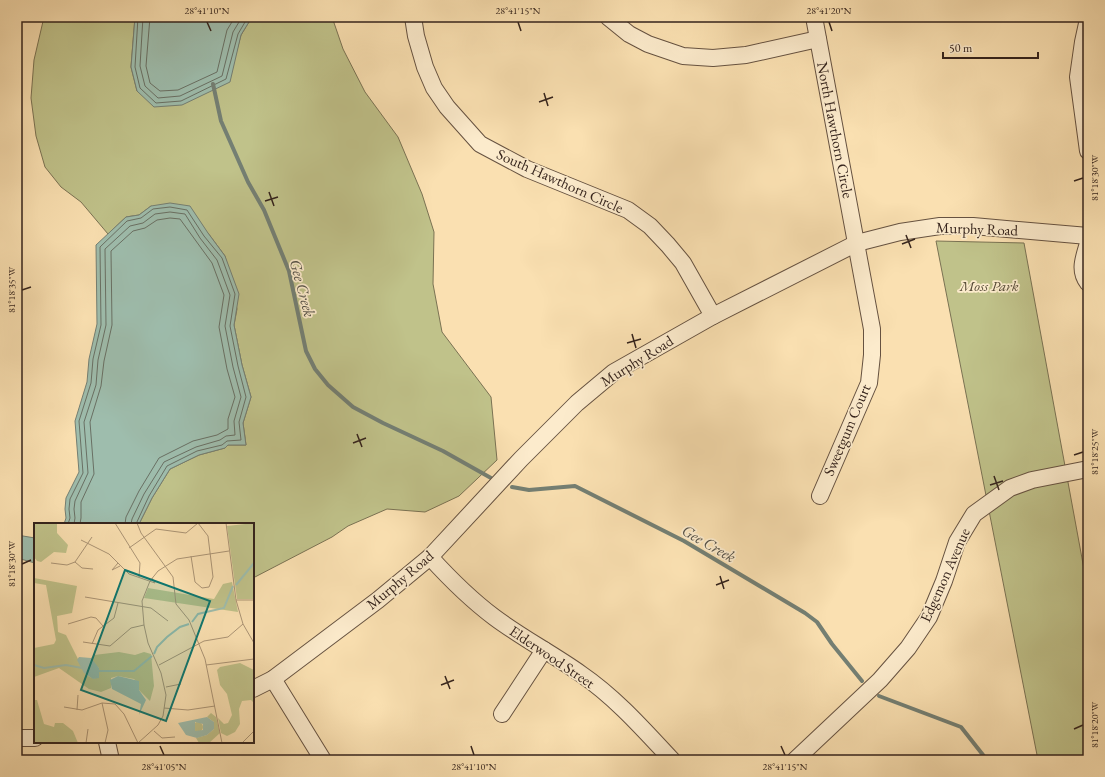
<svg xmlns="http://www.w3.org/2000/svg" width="1105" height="777" font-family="'EB Garamond',serif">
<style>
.green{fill:#c0c28a;stroke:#7a7253}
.water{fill:#9ebdad;stroke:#747f73}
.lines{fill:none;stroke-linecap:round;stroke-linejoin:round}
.shore{stroke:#697064;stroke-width:1}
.stream{stroke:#747f73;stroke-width:4}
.minor-casing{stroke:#665241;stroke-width:18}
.minor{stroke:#fcebcc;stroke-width:16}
.ticks{fill:none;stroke:#34231c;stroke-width:1.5}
.labels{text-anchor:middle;stroke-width:3.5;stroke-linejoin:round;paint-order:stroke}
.street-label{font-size:15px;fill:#34231c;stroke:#fcebcc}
.park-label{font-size:15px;font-style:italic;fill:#574b38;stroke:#fcebcc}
.water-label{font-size:16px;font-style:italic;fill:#545148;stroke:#fcebcc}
.inset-river{fill:none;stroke:#9ebdad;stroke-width:2}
.inset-road{fill:none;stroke:#ab9475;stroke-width:1}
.view{fill:#0f766e;fill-opacity:0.15;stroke:#0f766e;stroke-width:2}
.inset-edge{fill:none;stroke:#34231c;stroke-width:2}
.neatline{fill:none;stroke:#34231c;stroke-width:1.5}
.ticks-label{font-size:10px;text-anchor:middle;fill:#34231c}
</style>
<rect width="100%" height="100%" fill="#fae0b1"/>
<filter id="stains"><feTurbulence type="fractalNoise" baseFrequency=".005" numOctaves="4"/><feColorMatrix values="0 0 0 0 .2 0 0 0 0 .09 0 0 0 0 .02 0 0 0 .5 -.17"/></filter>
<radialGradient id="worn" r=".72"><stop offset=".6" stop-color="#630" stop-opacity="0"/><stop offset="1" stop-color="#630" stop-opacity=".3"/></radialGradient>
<!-- green -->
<g class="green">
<polygon points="44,17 135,17 131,67 137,91 235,57 241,35 252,17 332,17 343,49 365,92 398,137 422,194 434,232 433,284 442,332 491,397 497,460 459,496 425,512 387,509 348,526 332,537 253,578 253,524 139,524 152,498 170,469 199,455 225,448 228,445 246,445 243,423 251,397 242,365 234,325 237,309 225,256 208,233 151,206 139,215 126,217 108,234 81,202 61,187 45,167 36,136 31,98 34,60"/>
<polygon points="936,241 1024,243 1088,591 1088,760 1038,760"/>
</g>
<!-- water -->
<g class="water">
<polygon points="135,17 252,17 241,35 230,82 182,105 154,107 137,91 131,67"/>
<polygon points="170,203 190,206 208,233 225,256 239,294 234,325 242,365 251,397 243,423 246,445 228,445 225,448 199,455 170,469 152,498 139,524 64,524 66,518 65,509 66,498 79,472 75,421 87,382 89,359 97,324 96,245 126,217 139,215 151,206"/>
<polygon points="17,535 35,538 35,563 17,558"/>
</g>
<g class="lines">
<!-- shore -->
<g class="shore">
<polyline points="138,17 135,67 140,88 156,103 181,101 226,79 238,34 248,17"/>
<polyline points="143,17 140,66 145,86 158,98 180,96 222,76 233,32 242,17"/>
<polyline points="150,17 146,66 150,83 160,91 178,90 217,72 227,30 235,17"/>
<polyline points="68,524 70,518 69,509 70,499 83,473 79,421 91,383 93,359 101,325 100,247 127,221 141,218 153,209 170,207 187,210 204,236 222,258 235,294 230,326 238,366 246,397 239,422 241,440 227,441 222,445 197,451 167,466 149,496 136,524"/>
<polyline points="74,524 75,518 74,509 75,501 88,473 84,422 96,385 98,360 106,325 105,249 130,226 143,223 155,214 170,212 185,214 200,238 217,260 230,295 225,326 233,367 241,397 234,421 235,435 226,436 220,440 196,447 164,462 144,494 132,519 131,524"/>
<polyline points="80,524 81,518 81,502 94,474 90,422 101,386 104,361 112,325 111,251 133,231 145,228 157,220 170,218 180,219 212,263 224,295 219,327 227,369 235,397 228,419 228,429 217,435 193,441 159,458 139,491 126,517 125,524"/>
</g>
<!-- stream -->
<g class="stream">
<polyline points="213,84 221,121 248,182 264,210 289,271 306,351 315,369 328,385 353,407 383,423 443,451 491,478"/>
<polyline points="512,487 529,490 575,486 684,541 805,613 817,622 832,644 862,681"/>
<polyline points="879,696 961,727 987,760"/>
</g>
<!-- minor casing -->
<g class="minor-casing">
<g id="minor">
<polyline points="413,17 416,36 425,67 434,88 447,107 480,144 527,169 628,210 650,226 668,245 683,263 713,316"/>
<polyline points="608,17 629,34 648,44 683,56 713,58 746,55 818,39"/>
<polyline points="814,17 872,329 872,355 869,383 820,496"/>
<polyline points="1088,19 1083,42 1078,77 1088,151"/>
<path d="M1088,243C1084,258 1078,270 1088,283"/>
<path d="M430,557C450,579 470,599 494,617C522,638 553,654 581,674C616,698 644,730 672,760"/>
<polyline points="273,679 323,760"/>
<polyline points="253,689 273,679 378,600 430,557 521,459 577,403 614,372 713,316 857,243 900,232 940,226 973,226 1088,236"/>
<polyline points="502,714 544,650"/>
<polyline points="17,738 35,738"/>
<polyline points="107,742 111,760"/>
<polyline points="795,760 880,680 908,648 929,617 944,581 957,542 974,514 1010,488 1032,480 1088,469"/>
</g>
</g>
<!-- minor -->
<use href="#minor" class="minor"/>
</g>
<!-- ticks -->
<path class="ticks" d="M207,22L211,31M518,22L521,31M829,22L832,31M544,93L548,106M539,102L553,97M1074,181L1083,178M269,192L274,206M265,201L278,197M906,235L911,248M902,244L915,239M22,290L31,287M632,334L636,348M627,343L641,339M357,434L362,447M353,443L366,438M1074,455L1083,452M994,476L999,490M990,485L1003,481M22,564L31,560M720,576L724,589M716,585L729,580M445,676L450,689M441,685L454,680M1074,729L1083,725M160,746L164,755M471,746L474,755M781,746L785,755"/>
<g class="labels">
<!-- street labels -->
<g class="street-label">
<text transform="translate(835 130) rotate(79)" y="5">North Hawthorn Circle</text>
<text transform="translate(560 181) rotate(24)" y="5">South Hawthorn Circle</text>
<text transform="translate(977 229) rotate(2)" y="5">Murphy Road</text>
<text transform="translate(637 361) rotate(-32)" y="5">Murphy Road</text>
<text transform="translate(847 430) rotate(-67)" y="5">Sweetgum Court</text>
<text transform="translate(945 575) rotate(-66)" y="5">Edgemon Avenue</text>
<text transform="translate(400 580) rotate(-40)" y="5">Murphy Road</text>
<text transform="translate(552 657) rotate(34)" y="5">Elderwood Street</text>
</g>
<!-- park labels -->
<g class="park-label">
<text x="989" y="291">Moss Park</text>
</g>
<!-- water labels -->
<g class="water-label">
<text transform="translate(303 288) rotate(75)" y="6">Gee Creek</text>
<text transform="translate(709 543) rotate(30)" y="6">Gee Creek</text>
</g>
</g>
<!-- overview -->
<g transform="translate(34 523)">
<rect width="220" height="220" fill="#fae0b1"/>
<path d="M0,0H23V10L34,22L32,30L20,29L7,39L3,38L0,34ZM220,0V76H203L193,3ZM0,55L43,63L38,90L23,93L24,109L32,112L52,152L60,156L65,145L58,139L57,135L60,132L85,129L101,132L110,129L117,131L120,163L116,178L105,167V161L100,156L84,153L77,155V165L67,169L55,166L25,145L0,154V125L20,121L22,117L12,62L0,60ZM198,59L204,89L110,75L114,65L180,76L189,61ZM206,140L220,147V180L217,177L208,178L205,186L206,201L201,209L193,213L187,210L184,195L190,201L194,200L198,192L193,171L186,162L183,147L186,144ZM0,177H3L10,201L20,204L21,200H29L39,208L44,220H0ZM177,190L182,194L186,210L175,220H165L162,215L173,212L180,206V199L173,194ZM159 204a5 5 0 1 1 10 0a5 5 0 1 1-10 0Z" fill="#c0c28a"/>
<path d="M45,134L57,135L65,145V155L59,156L50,150L43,137ZM84,153L105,158V167L112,177L105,192L107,181L78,166L76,157ZM173,194L180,199V206L173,212L163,215L152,212L144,200ZM161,199L169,201V207L161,208Z" fill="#9ebdad" fill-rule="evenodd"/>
<path class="inset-river" d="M202,62L220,40M158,99L164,91L190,85L199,63M120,131L123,124L133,114L146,104L155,101M0,142L10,145L32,142L48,145M65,148H100L118,133"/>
<path class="inset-road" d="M81,0L106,40L105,54M103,0L107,10L139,54L142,81L155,97L171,136L188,220M192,0L202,77L209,101L220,120M47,17L75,31L95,51L121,60L118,55M95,25L122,6L152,10L164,0L174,13L179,54L175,64L168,65L161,59L157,33M41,39L48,45L59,46M17,40L33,42L41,39L58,14M84,40L78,47L86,43M51,74L117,85L134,98M202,77H220M34,101L57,94L62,95L69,103M49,119L76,123L97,105L110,102M58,121L64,107L80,95L84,80M125,142L170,118L194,114L209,101M172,142L220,136M132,164L147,161M68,180L74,207L71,220M30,184L48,187L68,180L81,181L90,191L104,220M130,185L154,187L181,183M43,187L44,172M120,208L128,215L141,214M52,220L54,206M104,220L124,202L129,193L132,172L127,150L114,120L110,102L108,78L116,58L124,48L143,36L195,28M208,220L220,208"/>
<path class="view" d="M91,47L176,78L132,198L47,167Z"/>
<rect width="220" height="220" class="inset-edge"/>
</g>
<!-- margin -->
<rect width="1105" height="777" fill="none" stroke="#fae0b1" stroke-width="44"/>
<!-- scale -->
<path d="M943 52v6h95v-6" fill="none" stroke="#34231c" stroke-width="2"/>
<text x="949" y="52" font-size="12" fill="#34231c" stroke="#fcebcc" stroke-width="3" paint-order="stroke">50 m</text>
<rect x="22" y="22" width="1061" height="733" class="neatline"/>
<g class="ticks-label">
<text x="207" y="14">28°41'10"N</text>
<text x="518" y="14">28°41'15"N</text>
<text x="829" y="14">28°41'20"N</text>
<text transform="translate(1094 178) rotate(-90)" y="4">81°18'30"W</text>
<text transform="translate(11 290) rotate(-90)" y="4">81°18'35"W</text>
<text transform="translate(1094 452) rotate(-90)" y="4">81°18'25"W</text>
<text transform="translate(11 564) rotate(-90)" y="4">81°18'30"W</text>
<text transform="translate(1094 725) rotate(-90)" y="4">81°18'20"W</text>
<text x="164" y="770">28°41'05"N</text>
<text x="474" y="770">28°41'10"N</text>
<text x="785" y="770">28°41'15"N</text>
</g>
<rect width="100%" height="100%" filter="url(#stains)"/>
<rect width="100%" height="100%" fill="url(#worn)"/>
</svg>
